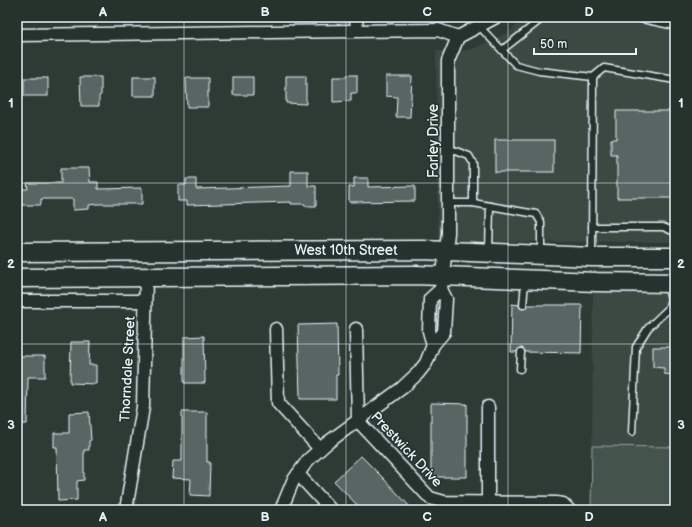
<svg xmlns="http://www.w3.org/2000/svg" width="692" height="527" font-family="'Balsamiq Sans',sans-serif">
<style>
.built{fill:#3b4843}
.green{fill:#45524e;stroke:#96a2a3}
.building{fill:#596563;stroke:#e8f1f8}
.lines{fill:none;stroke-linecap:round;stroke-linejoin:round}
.lane-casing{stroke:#e8f1f8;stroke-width:9}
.street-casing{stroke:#e8f1f8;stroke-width:15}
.primary-casing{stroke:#e8f1f8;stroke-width:21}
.lane{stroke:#26332d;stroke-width:6}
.street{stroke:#26332d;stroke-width:12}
.primary{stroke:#26332d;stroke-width:18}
.grid{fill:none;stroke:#e8f1f8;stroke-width:1;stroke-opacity:0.55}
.labels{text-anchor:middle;stroke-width:3;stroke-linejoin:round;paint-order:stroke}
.street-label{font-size:14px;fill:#e8f1f8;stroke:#26332d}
.neatline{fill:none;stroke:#e8f1f8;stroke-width:1.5}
.grid-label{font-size:13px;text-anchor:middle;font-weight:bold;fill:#e8f1f8}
</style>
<rect width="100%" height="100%" fill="#2e3b35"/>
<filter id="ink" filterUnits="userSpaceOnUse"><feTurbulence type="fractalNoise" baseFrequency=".025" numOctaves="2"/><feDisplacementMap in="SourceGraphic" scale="8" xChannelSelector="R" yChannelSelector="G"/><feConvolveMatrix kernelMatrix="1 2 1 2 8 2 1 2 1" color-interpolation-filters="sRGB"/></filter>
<g filter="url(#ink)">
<!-- built -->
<g class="built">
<polygon points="526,17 675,17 675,242 438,242 436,51 470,50 509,32"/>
<polygon points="675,290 675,447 592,446 593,291"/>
</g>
<!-- green -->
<polygon class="green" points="592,446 675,447 675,510 591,510"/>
<!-- building -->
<g class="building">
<polygon points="346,75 357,75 357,93 351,93 351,101 333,102 333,77 346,77"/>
<polygon points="286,76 306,76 306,104 286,103"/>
<polygon points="386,76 412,76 410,117 396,117 397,97 386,96"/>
<polygon points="80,77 101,77 101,95 99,96 99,106 81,106"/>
<rect x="133" y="77" width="22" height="19"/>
<rect x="233" y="77" width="20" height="18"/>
<rect x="24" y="78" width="24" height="18"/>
<polygon points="186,78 208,78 208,107 187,107"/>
<polygon points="616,111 675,111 675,198 617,198 617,155 611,155 611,139 616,139"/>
<rect x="495" y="140" width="59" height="32"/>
<polygon points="61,168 89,168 90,182 98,182 98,189 142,188 142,204 98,204 89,205 89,209 73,210 73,199 41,199 41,205 18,205 18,189 28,189 27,183 61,183"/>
<polygon points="291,171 308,171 308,186 316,186 316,206 305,206 305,204 291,204 291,202 187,205 187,201 178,201 178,185 186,185 186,179 196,179 196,189 291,186"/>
<polygon points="354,178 368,178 368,187 415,186 415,201 349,202 349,187 354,187"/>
<polygon points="512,304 519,305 520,308 523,309 528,305 582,305 581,353 525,352 521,348 516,352 511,352"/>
<polygon points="337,324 338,375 336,375 336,399 300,399 298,325"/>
<polygon points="204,336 205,383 184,383 184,337"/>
<polygon points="71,342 90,342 89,365 96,365 96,384 70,383"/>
<polygon points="653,347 675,347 675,375 664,374 664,368 653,367"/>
<polygon points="17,356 45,356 45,377 28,377 27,424 17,424"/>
<polygon points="431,403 467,404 467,477 431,477"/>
<polygon points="89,412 91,440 89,441 89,450 84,450 84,480 77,481 77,500 58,501 57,447 54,447 54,433 69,433 69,413"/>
<polygon points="182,412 207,412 207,462 210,462 209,496 190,495 191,479 172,478 173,461 182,461"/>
<polygon points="361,456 382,477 413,510 362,510 334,481"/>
</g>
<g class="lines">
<!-- lane casing -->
<g class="lane-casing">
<g id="lane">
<polyline points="633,17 675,26"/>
<polyline points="478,25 516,65 539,71 593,77"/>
<polyline points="502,50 544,17"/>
<polyline points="448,148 469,156 473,163 473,203 448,203"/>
<polyline points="473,203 536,214 541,222 541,253"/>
<polyline points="592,227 663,227 675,232"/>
<polyline points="489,252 490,206"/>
<polyline points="592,255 593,77 604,68 675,80"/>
<polyline points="523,305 525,282"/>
<polyline points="520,369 521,352"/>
<polyline points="632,432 636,347 648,328 668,309 671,299 667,285"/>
</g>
</g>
<!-- street casing -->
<g class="street-casing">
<g id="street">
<polyline points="356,17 357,30"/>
<polyline points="17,35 438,30 458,37"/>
<polyline points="17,301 145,301"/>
<polyline points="276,329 278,403 320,449"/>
<polyline points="356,329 358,421 430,498 444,502 556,503 563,504 569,510"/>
<polyline points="433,345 429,331 430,299 441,289 448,233 448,61 458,37 496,17"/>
<polyline points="488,407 488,510"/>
<polyline points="298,474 331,510"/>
<polyline points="126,510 143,407 146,277"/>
<polyline points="281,510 293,481 308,460 327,443 402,388 418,373 426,363 433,345 444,332 446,299 441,289"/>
</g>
</g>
<!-- primary casing -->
<g class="primary-casing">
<g id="primary">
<polyline points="17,252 422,250 592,257 675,257"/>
<polyline points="17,278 415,275 597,282 675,283"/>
</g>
</g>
<!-- lane -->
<use href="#lane" class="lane"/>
<!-- street -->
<use href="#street" class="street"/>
<!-- primary -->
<use href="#primary" class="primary"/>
</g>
</g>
<!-- grid -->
<path class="grid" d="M184,17V510M346,17V510M508,17V510M17,183H675M17,344H675"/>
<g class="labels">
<!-- street labels -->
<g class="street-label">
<text transform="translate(433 141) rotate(-90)" y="5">Farley Drive</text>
<text x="346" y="255">West 10th Street</text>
<text transform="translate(127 369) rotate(-87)" y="5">Thorndale Street</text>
<text transform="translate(407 449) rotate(47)" y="5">Prestwick Drive</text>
</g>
</g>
<!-- margin -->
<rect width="692" height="527" fill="none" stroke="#26332d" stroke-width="44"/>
<!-- scale -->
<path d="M534 48v6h102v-6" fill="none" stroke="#e8f1f8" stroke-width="2"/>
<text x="540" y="48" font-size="12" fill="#e8f1f8" stroke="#26332d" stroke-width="3" paint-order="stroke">50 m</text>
<rect x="22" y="22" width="648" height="483" class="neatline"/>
<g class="grid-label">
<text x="103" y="16">A</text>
<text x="265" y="16">B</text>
<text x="427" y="16">C</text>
<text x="589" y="16">D</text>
<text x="11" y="107">1</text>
<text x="681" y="107">1</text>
<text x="11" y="268">2</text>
<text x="681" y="268">2</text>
<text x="11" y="429">3</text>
<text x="681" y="429">3</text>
<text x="103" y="521">A</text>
<text x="265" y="521">B</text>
<text x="427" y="521">C</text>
<text x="589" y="521">D</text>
</g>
</svg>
